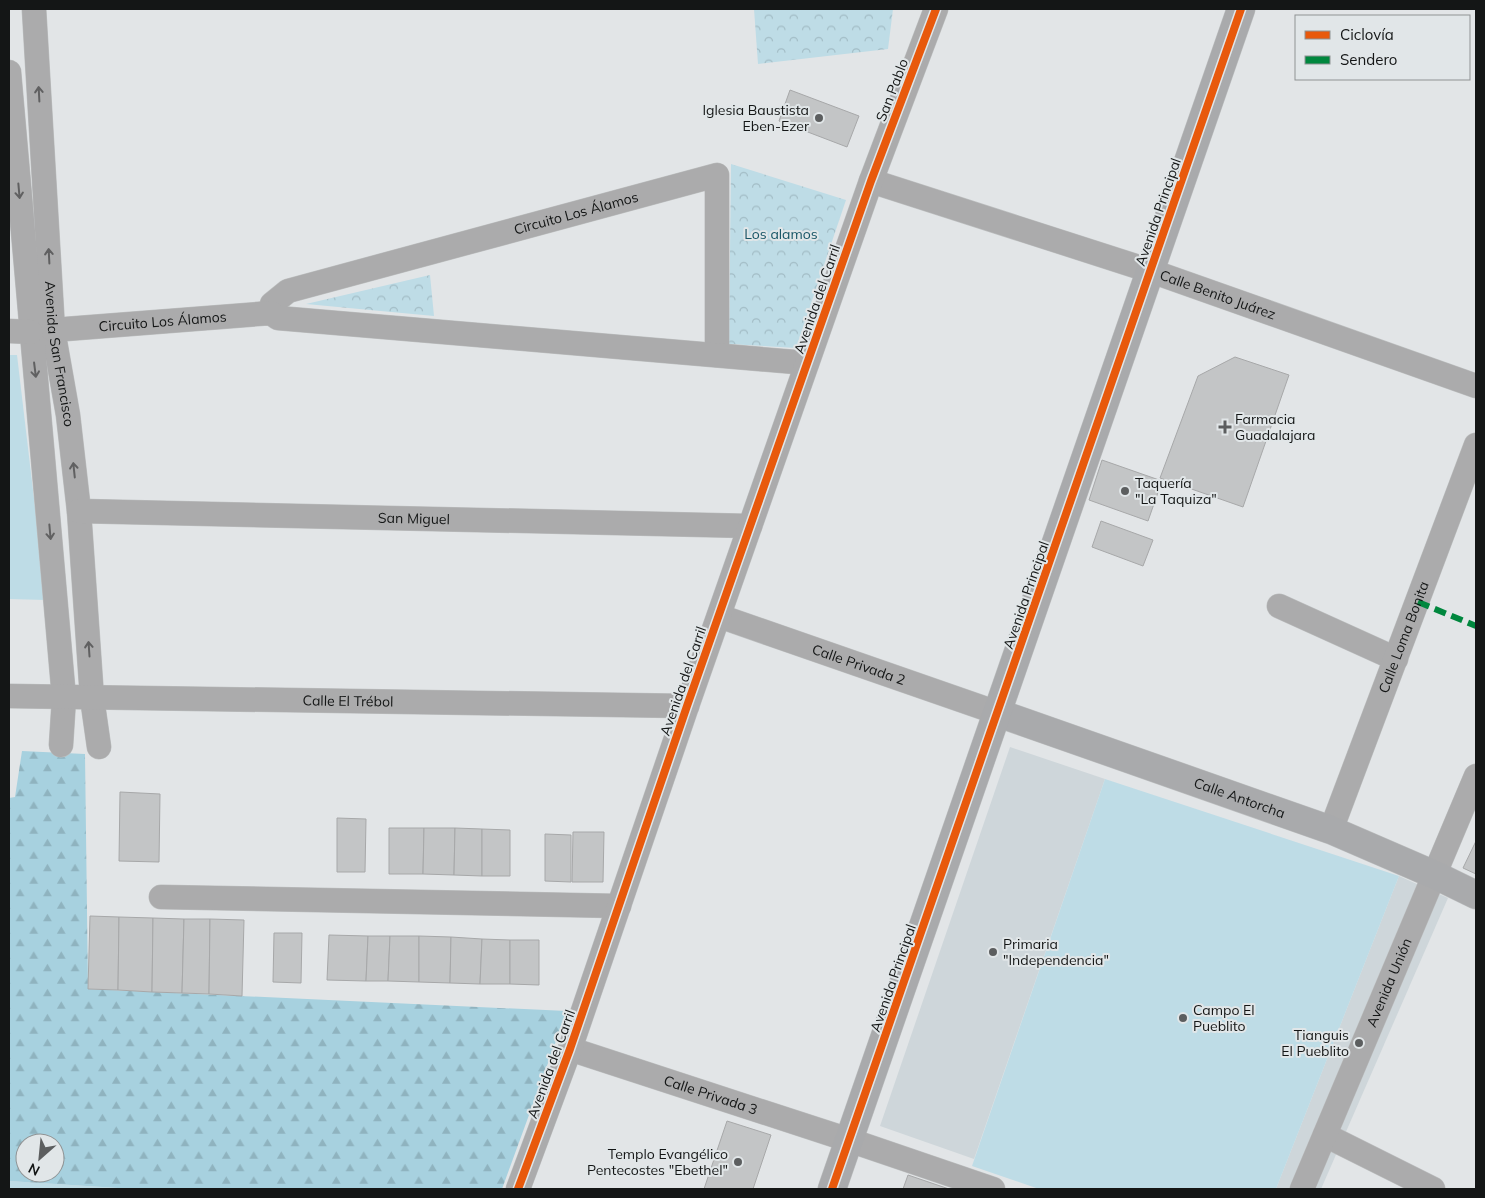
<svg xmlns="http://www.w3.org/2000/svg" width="1485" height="1198" font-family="Mulish,sans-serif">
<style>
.built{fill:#ced6da}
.grass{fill:#bedce6}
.forest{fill:url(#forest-firs);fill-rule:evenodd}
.park{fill:url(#park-crowns)}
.building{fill:#c3c5c6;stroke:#a7a8a9}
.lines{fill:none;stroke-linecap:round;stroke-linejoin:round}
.street-casing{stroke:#bec0c1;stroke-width:25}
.secondary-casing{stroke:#bec0c1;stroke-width:29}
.street{stroke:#ababac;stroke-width:24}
.secondary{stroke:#a9aaac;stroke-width:28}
.quiet{stroke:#00873e;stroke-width:6;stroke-dasharray:12 6;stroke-linecap:butt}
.cycleway-casing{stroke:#e1e6e8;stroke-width:11}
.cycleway{stroke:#e8590c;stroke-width:8}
.oneway{stroke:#606061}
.poi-dot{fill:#5c5e5f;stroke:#e1e6e8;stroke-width:2}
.labels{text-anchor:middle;stroke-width:4;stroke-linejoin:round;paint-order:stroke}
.street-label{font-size:14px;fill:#141616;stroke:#e1e6e8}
.poi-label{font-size:14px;fill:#141616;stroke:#e1e6e8;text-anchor:start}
.park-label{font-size:14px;fill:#165465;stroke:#e1e6e8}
</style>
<defs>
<pattern id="forest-firs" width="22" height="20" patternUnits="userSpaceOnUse" patternTransform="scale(1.25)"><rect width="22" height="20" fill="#a7d1df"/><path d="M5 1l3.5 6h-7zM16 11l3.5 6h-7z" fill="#8fb3bf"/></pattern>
<pattern id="park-crowns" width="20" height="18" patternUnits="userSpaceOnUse" patternTransform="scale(1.25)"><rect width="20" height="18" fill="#bedce6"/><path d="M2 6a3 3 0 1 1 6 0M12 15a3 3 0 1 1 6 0" fill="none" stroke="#a2bcc5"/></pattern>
</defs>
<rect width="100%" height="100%" fill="#e2e5e7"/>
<!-- built -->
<g class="built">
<polygon points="1010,747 1105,779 974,1159 880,1126"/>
<polygon points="1399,876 1448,898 1321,1189 1276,1189"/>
</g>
<!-- grass -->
<g class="grass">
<polygon points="9,355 17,355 46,600 9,599"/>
<polygon points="1105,779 1399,876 1276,1189 1039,1189 972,1166"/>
<polygon points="9,1181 133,1189 9,1189"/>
</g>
<!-- forest -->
<path class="forest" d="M22,751L85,754L88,989L567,1011L502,1189H133L9,1181V798L15,797ZM25,1143H55V1173H25Z"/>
<!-- park -->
<g class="park">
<polygon points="754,9 893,9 888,49 758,64"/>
<polygon points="731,164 846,200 796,348 729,344"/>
<polygon points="430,275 434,316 306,304"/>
</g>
<!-- building -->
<g class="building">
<polygon points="790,90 859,116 847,147 779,121"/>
<polygon points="1235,357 1289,375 1243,507 1160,478 1198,376"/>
<polygon points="1102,460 1162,481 1148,521 1089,500"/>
<polygon points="1101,521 1153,540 1143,566 1092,547"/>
<polygon points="120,792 160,794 159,862 119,861"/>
<polygon points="337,818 366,819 365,872 337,872"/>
<polygon points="389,828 424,828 423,874 389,874"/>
<polygon points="424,828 455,828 454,875 423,874"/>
<polygon points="455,828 482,829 482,876 454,875"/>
<polygon points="482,829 510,830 510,876 482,876"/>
<polygon points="573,832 604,832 603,882 572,882"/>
<polygon points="545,834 571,835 571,882 545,881"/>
<polygon points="1476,841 1476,874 1463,868"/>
<polygon points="90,916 119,917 118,990 88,989"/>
<polygon points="119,917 153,918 152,992 118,990"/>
<polygon points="153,918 184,919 182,993 152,992"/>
<polygon points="184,919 210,919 209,994 182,993"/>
<polygon points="210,919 244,920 242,996 209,994"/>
<polygon points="274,933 302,933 301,983 273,982"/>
<polygon points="329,935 368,936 366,981 327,980"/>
<polygon points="368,936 390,936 388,981 366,981"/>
<polygon points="390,936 419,936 419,982 388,981"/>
<polygon points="419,936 451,937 450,983 419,982"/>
<polygon points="451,937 482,939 480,984 450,983"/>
<polygon points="482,939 510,940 510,984 480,984"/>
<polygon points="510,940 539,940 539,985 510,984"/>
<polygon points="727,1121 771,1135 753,1189 704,1189"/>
<polygon points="908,1175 949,1189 903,1189"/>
</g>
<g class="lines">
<!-- street casing -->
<g class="street-casing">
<g id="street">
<path id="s1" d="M34,9L53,330L68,415L79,511L92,698L99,747"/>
<polyline points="9,72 64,698 61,745"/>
<path id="s2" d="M871,181L1151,271L1476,386"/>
<path id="s3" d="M271,313L272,304L288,291L717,175V355"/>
<path id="s4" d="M53,330L271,313L278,318L807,363"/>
<polyline points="9,331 31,332"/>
<path id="s5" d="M79,511L750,526"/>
<polyline points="1279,606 1396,659"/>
<path id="s6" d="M719,616L998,713"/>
<path id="s7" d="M9,696L687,706"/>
<path id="s8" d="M1331,830L1476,445"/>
<polyline points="161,897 619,906"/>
<path id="s9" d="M570,1049L849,1140L993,1189"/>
<polyline points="1325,1135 1433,1189"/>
<polyline points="518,1189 570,1049 687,706 871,181 936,9"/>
<path id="s10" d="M1302,1189L1476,776"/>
</g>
</g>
<!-- secondary casing -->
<g class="secondary-casing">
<g id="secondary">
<path id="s11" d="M998,713L1331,830L1435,875L1476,895"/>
<polyline points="832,1189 1241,9"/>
</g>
</g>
<!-- street -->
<use href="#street" class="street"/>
<!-- secondary -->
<use href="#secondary" class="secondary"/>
<!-- quiet -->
<polyline class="quiet" points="1418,602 1476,626"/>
<!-- cycleway casing -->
<g class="cycleway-casing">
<g id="cycleway">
<polyline points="518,1189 570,1049 687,706 871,181 936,9"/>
<polyline points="832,1189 1241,9"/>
</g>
</g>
<!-- cycleway -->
<use href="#cycleway" class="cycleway"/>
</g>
<!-- one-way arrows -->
<defs><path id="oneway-shaft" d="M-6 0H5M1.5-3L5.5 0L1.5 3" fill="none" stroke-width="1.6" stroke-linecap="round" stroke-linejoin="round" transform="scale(1.25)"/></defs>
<g class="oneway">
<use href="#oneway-shaft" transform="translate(39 94) rotate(-93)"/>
<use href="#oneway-shaft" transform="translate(19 191) rotate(85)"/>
<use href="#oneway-shaft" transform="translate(49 256) rotate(-93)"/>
<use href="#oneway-shaft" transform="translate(35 370) rotate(83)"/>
<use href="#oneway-shaft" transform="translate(74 470) rotate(-96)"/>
<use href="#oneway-shaft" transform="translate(50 532) rotate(85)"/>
<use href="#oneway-shaft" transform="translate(89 649) rotate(-94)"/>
</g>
<!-- markers -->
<g class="poi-dot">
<circle cx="819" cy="118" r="5"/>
<path d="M1222.5 419.5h5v5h5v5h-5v5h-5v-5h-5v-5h5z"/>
<circle cx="1125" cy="491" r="5"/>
<circle cx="993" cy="952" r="5"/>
<circle cx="1183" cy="1018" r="5"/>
<circle cx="1359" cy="1043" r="5"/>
<circle cx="738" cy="1162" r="5"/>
</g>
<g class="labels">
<!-- street labels -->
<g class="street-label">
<text transform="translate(892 90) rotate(-69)" y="5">San Pablo</text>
<text transform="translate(1158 212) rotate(-71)" y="5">Avenida Principal</text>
<text dy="5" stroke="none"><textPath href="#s3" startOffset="328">Circuito Los Álamos</textPath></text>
<text dy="5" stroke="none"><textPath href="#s2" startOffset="365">Calle Benito Juárez</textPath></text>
<text transform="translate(817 299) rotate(-71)" y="5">Avenida del Carril</text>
<text dy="5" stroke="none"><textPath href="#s4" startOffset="110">Circuito Los Álamos</textPath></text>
<text dy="5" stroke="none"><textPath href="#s1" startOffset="346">Avenida San Francisco</textPath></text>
<text dy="5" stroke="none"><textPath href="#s5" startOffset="335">San Miguel</textPath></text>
<text transform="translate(1026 595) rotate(-71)" y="5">Avenida Principal</text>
<text dy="5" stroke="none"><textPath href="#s8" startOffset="206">Calle Loma Bonita</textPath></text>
<text dy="5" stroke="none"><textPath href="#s6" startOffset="148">Calle Privada 2</textPath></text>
<text transform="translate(683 681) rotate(-71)" y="5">Avenida del Carril</text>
<text dy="5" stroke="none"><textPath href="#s7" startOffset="339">Calle El Trébol</textPath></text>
<text dy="5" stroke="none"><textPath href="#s11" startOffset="256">Calle Antorcha</textPath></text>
<text transform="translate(893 978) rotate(-71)" y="5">Avenida Principal</text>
<text dy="5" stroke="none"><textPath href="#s10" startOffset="224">Avenida Unión</textPath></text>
<text transform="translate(551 1064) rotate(-70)" y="5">Avenida del Carril</text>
<text dy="5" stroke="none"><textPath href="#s9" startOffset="148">Calle Privada 3</textPath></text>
</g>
<!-- poi labels -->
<g class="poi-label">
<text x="809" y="115" text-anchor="end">Iglesia Baustista<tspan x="809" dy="16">Eben-Ezer</tspan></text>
<text x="1235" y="424">Farmacia<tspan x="1235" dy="16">Guadalajara</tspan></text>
<text x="1135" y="488">Taquería<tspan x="1135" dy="16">"La Taquiza"</tspan></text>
<text x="1003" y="949">Primaria<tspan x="1003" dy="16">"Independencia"</tspan></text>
<text x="1193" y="1015">Campo El<tspan x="1193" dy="16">Pueblito</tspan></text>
<text x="1349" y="1040" text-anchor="end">Tianguis<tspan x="1349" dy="16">El Pueblito</tspan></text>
<text x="728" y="1159" text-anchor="end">Templo Evangélico<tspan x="728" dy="16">Pentecostes "Ebethel"</tspan></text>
</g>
<!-- park labels -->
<g class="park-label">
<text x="781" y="239">Los alamos</text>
</g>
</g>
<!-- border -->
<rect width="1485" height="1198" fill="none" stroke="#141616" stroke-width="20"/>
<!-- legend -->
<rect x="1295" y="15" width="175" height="65" fill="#e1e6e8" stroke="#8f9394"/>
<rect x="1305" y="31" width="25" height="8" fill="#e8590c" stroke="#8f9394"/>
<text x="1340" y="40" font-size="15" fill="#141616">Ciclovía</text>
<rect x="1305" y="56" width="25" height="8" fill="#00873e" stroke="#8f9394"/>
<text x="1340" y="65" font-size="15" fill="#141616">Sendero</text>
<!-- north arrow -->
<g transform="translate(40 1158) rotate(207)"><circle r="24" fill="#e1e6e8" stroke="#8f9394"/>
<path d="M0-4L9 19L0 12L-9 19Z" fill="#5c5e5f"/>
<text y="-8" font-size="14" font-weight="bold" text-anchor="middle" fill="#141616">N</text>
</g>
</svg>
